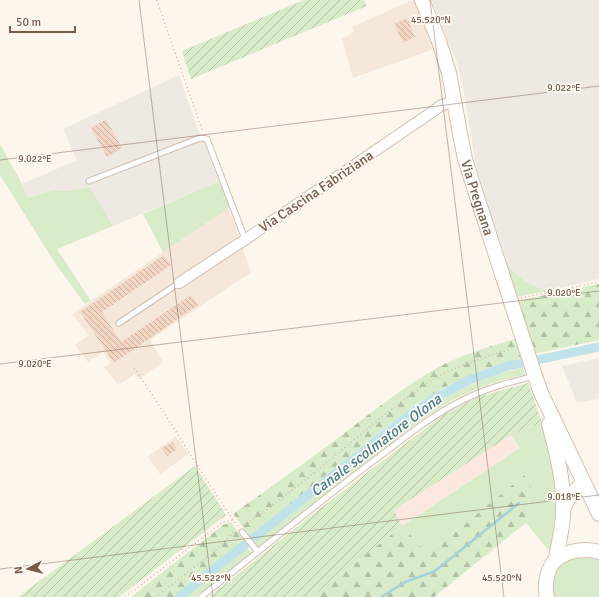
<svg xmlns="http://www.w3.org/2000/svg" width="599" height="597" font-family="Signika,sans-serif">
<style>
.residential{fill:#f5e8da}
.commercial{fill:#fde8e0}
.industrial{fill:#efe9e4}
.grass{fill:#d8ecc9}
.forest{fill:url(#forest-firs)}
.garden{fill:url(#garden-furrows)}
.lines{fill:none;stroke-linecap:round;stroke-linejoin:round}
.stream{stroke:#a5d3da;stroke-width:2.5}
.canal{stroke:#bfe3e8;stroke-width:9}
.building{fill:url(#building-back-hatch)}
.lane-casing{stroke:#d1beb0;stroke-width:7}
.street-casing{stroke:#d1beb0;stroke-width:12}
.secondary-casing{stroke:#d6c0b0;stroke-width:16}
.path{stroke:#d9b8a5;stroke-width:1.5;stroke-dasharray:1 3;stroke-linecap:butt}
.lane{stroke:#fff;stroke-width:5}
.street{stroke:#fff;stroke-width:10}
.secondary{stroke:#fff;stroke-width:14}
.ticks{fill:none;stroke:#7a5c4d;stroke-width:1;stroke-opacity:0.45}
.labels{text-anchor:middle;stroke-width:3.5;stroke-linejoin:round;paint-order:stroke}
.street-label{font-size:14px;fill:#7a5c4d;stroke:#fffaf3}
.water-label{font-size:15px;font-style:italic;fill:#437c86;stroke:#fffaf3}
.ticks-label{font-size:10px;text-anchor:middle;fill:#7a5c4d;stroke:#fffaf3;stroke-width:3.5;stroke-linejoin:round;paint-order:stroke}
</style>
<defs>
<pattern id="forest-firs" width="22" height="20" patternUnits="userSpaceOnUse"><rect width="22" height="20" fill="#d8ecc9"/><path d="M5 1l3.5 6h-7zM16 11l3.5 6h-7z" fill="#b4c2a5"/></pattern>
<pattern id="garden-furrows" width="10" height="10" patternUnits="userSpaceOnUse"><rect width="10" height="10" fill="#d8ecc9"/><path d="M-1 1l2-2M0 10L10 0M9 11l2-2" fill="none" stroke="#b4c2a5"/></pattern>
<pattern id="building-back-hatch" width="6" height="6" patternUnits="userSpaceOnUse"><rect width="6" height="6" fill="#f3d5c3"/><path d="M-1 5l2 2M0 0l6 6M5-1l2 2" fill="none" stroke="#cab0a1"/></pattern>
</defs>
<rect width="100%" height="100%" fill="#fdf6ec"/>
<!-- residential -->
<g class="residential">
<polygon points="412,0 422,0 440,47 353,78 342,39 354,32 352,27"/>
<polygon points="228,208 235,224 239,238 251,272 150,340 163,362 139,379 135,374 118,385 104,367 111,363 103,352 88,362 75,345 89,335 72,314"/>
<polygon points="176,436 188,454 160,474 148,457"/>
</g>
<!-- commercial -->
<polygon class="commercial" points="511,435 520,448 402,526 394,510"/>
<!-- industrial -->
<g class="industrial">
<polygon points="431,0 599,0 599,279 547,291 526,282 511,269 506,259 476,166 464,92 456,60"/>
<polygon points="179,75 198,130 206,146 220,181 113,226 90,187 69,191 51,191 27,198 22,184 77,160 63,129"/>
<polygon points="599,358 599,399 577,403 562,366"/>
</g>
<!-- grass -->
<g class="grass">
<polygon points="0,144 22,184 27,198 51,191 69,191 90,187 113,226 57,249 91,301 85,304 55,263 0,175"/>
<polygon points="220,181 230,207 163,252 143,214"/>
<polygon points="506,259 511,269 526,282 547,291 516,297 509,272"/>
<path d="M523,368L526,375C499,379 461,393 438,409C416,423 396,440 375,456C335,486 296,517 258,549L254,543C288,515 323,489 357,462C382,443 405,423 432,406C458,388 492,374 523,368Z"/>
<polygon points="542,422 553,460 557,494 558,526 551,553 526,523 533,468 428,554 402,526 520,448 511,435"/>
<polygon points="247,547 252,553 195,597 186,597"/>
<polygon points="582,554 599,558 599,597 553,597 553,574 562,563 570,558"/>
</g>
<!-- forest -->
<g class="forest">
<polygon points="599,284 599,340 534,354 516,301"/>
<path d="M515,339L521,358L477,372L443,388L419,402L391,423L250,536L233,514C272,486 312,458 351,428C386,402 422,372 463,356C480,349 498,344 515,339Z"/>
<polygon points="533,468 526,523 434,597 312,597 402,526 428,554"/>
<polygon points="231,522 244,541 174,597 131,597 223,525"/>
</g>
<!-- garden -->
<g class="garden">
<polygon points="304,0 364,0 367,6 191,79 182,51"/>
<polygon points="528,383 542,422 511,435 394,510 402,526 312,597 209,597 327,503 443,415 477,397"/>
<polygon points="195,466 226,515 119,597 18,597"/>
</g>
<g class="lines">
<!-- stream -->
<polyline class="stream" points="381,597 405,582 435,571 519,503"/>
<!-- canal -->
<polyline class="canal" points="179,597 409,415 433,399 469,380 508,366 599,347"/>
</g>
<!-- building -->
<g class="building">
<polygon points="407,18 415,37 403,43 394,24"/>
<polygon points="106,119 122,148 107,157 91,128"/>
<polygon points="164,255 171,265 102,312 121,342 191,295 198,305 114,363 80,312"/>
<polygon points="173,442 177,449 167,456 162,448"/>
</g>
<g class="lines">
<!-- lane casing -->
<g class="lane-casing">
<g id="lane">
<polyline points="89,181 200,138 207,139 243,234 246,239"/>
<polyline points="119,323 179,283"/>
<polyline points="242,532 258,552"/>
<path d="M201,597C258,552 314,506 372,462C402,440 431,415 465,399C487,388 511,382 534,376"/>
</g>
</g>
<!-- street casing -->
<g class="street-casing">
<polyline id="street" points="179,283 246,239 435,110 440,106 454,101"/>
</g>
<!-- secondary casing -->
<g class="secondary-casing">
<g id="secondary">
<path id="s1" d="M422,0L439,41L449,73L461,139L465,159L471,178L535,376L541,393L599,514"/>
<path d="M549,424C557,454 565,485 563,516C562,531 558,545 556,559"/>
<path d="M563,509C568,498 574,490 584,483"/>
<path d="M547,597C544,586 547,566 557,559C568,550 586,548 599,552"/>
</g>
</g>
<!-- path -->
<g class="path">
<polyline points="157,0 167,30 203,132"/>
<polyline points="521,298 599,282"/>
<path d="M134,368C170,420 202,475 238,527"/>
<polyline points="243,525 264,512 309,477 383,416 427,383 449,371 474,361 513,348"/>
<polyline points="125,597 223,522 233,520"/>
<polyline points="156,597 216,550 235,531"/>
</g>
<!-- lane -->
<use href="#lane" class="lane"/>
<!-- street -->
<use href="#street" class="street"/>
<!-- secondary -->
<use href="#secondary" class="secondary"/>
</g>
<!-- ticks -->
<path class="ticks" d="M139,0L213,597M430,0L504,597M0,160L599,86M0,364L599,291M0,569L599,495"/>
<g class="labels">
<!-- street labels -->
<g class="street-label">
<text transform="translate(316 191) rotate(-34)" y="5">Via Cascina Fabriziana</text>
<text dy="5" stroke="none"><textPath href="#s1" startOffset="206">Via Pregnana</textPath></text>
</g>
<!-- water labels -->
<g class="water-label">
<text transform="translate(376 445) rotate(-37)" y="5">Canale scolmatore Olona</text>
</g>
</g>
<g class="ticks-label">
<text x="431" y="23">45.520°N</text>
<text x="564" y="91">9.022°E</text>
<text x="35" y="162">9.022°E</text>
<text x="564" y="296">9.020°E</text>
<text x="35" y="367">9.020°E</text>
<text x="564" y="500">9.018°E</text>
<text x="211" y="581">45.522°N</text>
<text x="502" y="581">45.520°N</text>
</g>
<!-- north arrow -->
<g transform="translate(28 569) rotate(263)" stroke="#fffaf3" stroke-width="3" paint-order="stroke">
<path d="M0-3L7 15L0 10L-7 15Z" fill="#7a5c4d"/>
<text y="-6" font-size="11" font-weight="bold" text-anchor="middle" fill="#7a5c4d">N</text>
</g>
<!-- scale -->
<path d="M10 26v6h65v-6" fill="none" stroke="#7a5c4d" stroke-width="2"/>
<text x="16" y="26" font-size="12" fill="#7a5c4d" stroke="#fffaf3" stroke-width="3" paint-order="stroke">50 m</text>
</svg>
